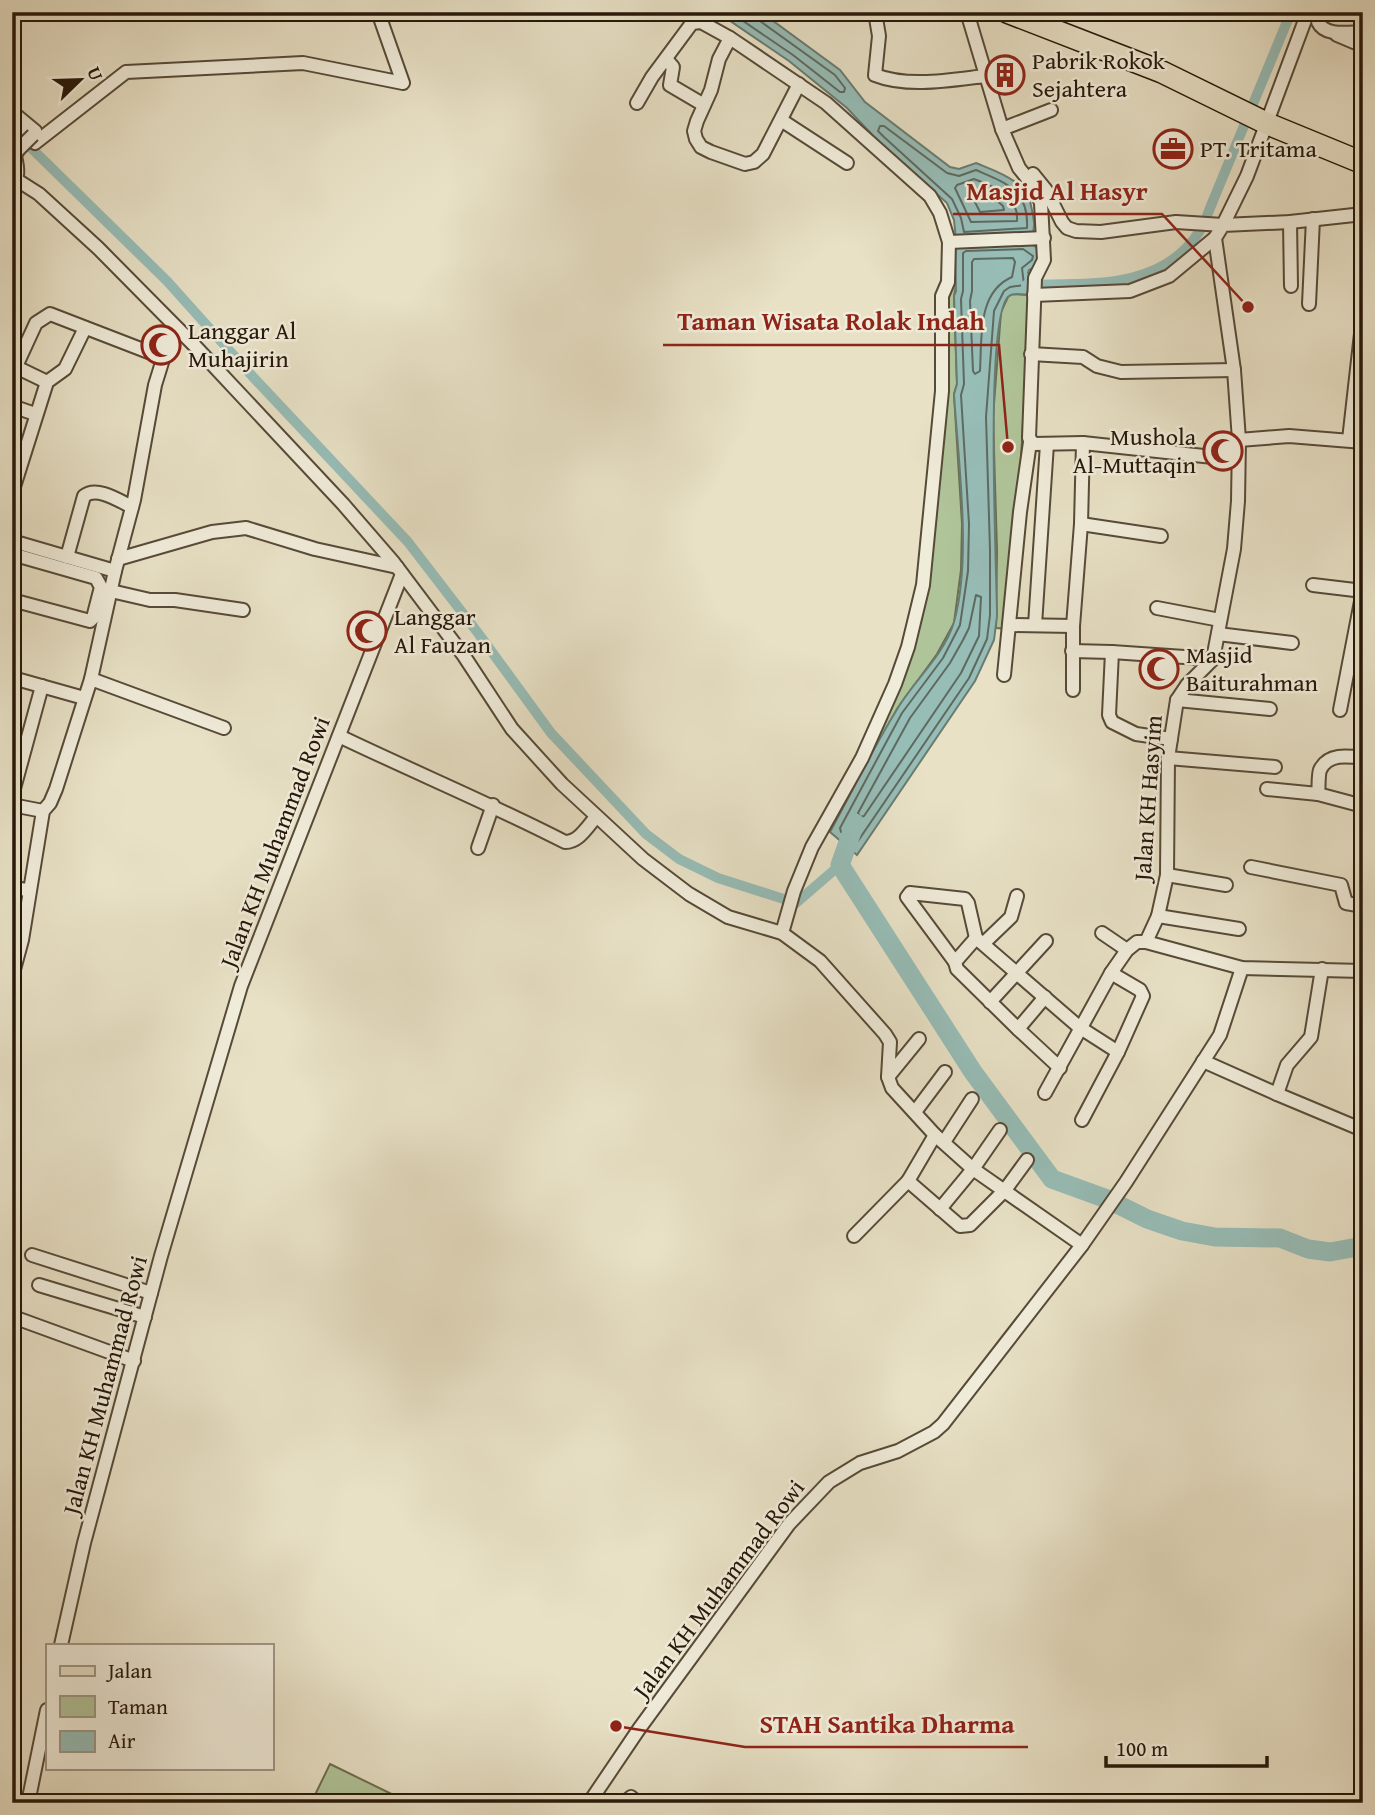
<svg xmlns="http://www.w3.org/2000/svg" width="1375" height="1815" font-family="'Gentium Book Plus',serif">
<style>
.green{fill:#b0c499;stroke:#6b6e51;stroke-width:2}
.water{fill:#97bdb7;stroke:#6a7b71;stroke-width:2}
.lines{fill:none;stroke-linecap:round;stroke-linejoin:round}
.shore{stroke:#5e6a60;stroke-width:2}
.canal{stroke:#97bdb7;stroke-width:10}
.river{stroke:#97bdb7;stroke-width:19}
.street-tunnel{stroke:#c1b9a0;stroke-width:12;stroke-dasharray:12 6;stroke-linecap:butt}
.street-casing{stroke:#564a38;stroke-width:16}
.primary-casing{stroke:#261709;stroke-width:24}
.street{stroke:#f0ecda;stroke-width:12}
.primary{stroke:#e8e1c6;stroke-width:21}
.street-bridge-casing{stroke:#564a38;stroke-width:16;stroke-linecap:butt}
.street-bridge{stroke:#f0ecda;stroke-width:12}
.labels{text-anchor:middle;stroke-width:5;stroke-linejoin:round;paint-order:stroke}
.poi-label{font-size:24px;fill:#261709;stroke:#f0ecda;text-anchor:start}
.street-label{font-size:24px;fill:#261709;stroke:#f0ecda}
.leader{fill:none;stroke:#8f2418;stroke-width:2.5}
.callout-dot{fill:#8f2418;stroke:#f0ecda;stroke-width:2.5}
.callout-label{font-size:26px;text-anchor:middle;font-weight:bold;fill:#8f2418;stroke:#f0ecda;stroke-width:5;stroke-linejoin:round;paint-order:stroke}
</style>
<rect width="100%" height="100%" fill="#e8e1c6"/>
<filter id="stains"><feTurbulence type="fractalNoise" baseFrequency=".00286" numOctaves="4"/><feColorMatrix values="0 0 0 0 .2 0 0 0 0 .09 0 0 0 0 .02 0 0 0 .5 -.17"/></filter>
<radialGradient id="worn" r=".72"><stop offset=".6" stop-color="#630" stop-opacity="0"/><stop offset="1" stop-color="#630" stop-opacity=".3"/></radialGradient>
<!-- green -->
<g class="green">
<polygon points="952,286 956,286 954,296 957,384 954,394 962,524 961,570 954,623 937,654 897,709 859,778 856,776 922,609 944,298"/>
<polygon points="1012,294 1030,295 1020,476 1009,629 996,628 997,550 993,417 1001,312 1008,297"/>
<polygon points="330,1764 406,1801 405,1803 311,1803"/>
</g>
<!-- water -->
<g class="water">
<path d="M717,12H761L840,70L865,102L950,167L959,169L976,163C1000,173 1028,181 1032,210C1034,221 1036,227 1031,237L956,240L954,220L947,203L879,142L847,108L789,61Z"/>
<path d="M1024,242L1035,246L1039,252L1037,266L1029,270L1028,273L1032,276L1030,295C1025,295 1014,292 1009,296C984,314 997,572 997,616L994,640L975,681L857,855L830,832C852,792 872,750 896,711C913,681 944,656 954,622C972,559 958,460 954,394L957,384L954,296L956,291L955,244Z"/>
</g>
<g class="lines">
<!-- shore -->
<g class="shore">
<polyline points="730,12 793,55 840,92 844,92 845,88 835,75 760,21 757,12"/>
<path d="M880,126H884L947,173L959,176L976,170C1006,183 1029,190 1027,228L964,232L961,218L952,199L884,137L878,131Z"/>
<path d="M974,179C994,187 1019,195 1017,221L971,222L955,188L957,185Z"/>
<polygon points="973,192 996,200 1003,206 1004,210 980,212 972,196"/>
<polygon points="1023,249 1033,256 1032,260 1022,268 1024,285 1010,287 1004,291 994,311 986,417 990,550 990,615 987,639 969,678 858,841 854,843 841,832 840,828 902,713 943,658 960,625 968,571 969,524 961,395 964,384 961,299 963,291 963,253 966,251"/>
<path d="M1013,258L1015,262L1012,277C977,292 982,338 980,371L975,374L973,371L970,301L972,291V262L974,259Z"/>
<polygon points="976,595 981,597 979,636 961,673 864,816 860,817 858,813 910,718 950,663 963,640 969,628"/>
</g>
<!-- canal -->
<g class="canal">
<polyline points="23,140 167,281 253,377 408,542 478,633 551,733 646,834 679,859 718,878 796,903 840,865"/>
<path d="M1026,285C1087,283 1161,291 1199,232C1204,225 1207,216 1210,208L1291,12"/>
</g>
<!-- river -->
<polyline class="river" points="855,823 840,865 973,1072 1052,1179 1107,1199 1147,1219 1182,1231 1215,1237 1280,1238 1308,1249 1330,1252 1363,1246"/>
<!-- street-tunnel -->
<polyline class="street-tunnel" points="1213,457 1233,459"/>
<!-- street casing -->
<g class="street-casing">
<g id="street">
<path d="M875,12L879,36L875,75C908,88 951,80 985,76"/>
<polyline points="967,12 1002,129 1019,168 1035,188 1041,203 1044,260 1035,278 1029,438 1034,444 1083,443 1213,457"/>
<path d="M1321,12L1318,22C1325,37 1349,32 1363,32"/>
<polyline points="1337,35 1363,46"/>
<polyline points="730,38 719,59 711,90 697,121 694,131 696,139 701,147 711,152 745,164 754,162 763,154 799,84"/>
<polyline points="666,59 673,67 670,85 704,105"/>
<polyline points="637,103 652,77 692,23 701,22 730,38 826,103 930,196 940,213 949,242 948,282 942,296 942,391 923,585 908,647 895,684 862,758 812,847 794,891 782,933"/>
<polyline points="12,112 35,131 33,135"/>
<polyline points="781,120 847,163"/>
<polyline points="12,126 35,143 126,72 303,63 403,83 378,12"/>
<polyline points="1002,129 1051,110"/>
<polyline points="1033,174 1046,190 1062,222 1067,228 1076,231 1101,232 1176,222 1223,225 1247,176 1308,12"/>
<polyline points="17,180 39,194 98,248 195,346 343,504 394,563 464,656 512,729 562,784 643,859 689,894 728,917 782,933 820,961 885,1034 890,1042 888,1077 892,1088 935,1135 973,1169 1082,1245 943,1424 934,1432 898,1451 860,1463 829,1482 789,1524 639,1729 589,1803"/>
<path d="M12,188C19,176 18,169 15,156L18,150"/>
<polyline points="1290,222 1291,286"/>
<polyline points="949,242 1044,238"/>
<polyline points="1034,295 1130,291 1169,276 1215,238"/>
<polyline points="1309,304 1313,219"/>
<polyline points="1031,354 1083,357 1097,366 1121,372 1234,370"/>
<polyline points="16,367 47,382"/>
<polyline points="12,375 36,323 50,314 164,358"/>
<polyline points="12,406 35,414"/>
<polyline points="1239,440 1289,436 1363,442"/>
<polyline points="1349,440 1363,316"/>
<polyline points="12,493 47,382 65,369 85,328"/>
<polyline points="1081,524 1161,536"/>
<polyline points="12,541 115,571"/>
<polyline points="12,554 96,578 101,587 93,618 90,621 12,600"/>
<path d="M67,557L84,496C97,486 118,500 132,507"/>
<polyline points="118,559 212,532 246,528 315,549 397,567"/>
<polyline points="1313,585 1363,591"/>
<polyline points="111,591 150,600 175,600 243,610"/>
<polyline points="1157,608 1220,620"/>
<polyline points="1009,625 1073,626"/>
<polyline points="1035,625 1047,444"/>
<polyline points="1218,634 1292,643"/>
<polyline points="1072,651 1112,652 1213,659"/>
<polyline points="1112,652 1109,715 1112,722 1136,734 1171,739"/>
<polyline points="1004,675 1020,512 1030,442"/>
<polyline points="91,679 224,728"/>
<polyline points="12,682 20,680 84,698"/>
<polyline points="1073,690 1073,626 1081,524 1083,443"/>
<polyline points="1177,700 1270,709"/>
<polyline points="1340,710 1363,591"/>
<path d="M339,736C414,772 491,804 565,842C579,842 587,827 596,817"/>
<polyline points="1168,758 1275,767"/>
<polyline points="1267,789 1318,794 1363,806"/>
<path d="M1318,794C1319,787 1318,776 1320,770C1328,753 1348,756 1363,758"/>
<polyline points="12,796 42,686"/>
<polyline points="12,805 43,811"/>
<polyline points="478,848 493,805"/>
<polyline points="1251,867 1341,885 1346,903 1363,906"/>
<polyline points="1167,875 1226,885"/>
<polyline points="12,888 28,890"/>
<polyline points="1158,916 1239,929"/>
<polyline points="1102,933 1127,950"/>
<polyline points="976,938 955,962 957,969 1018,1029"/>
<polyline points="1146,942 1158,916 1167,875 1168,758 1177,700 1187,685 1213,659 1234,549 1238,501 1239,440 1234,370 1215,238 1223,225 1290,222 1363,214"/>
<polyline points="984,943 1011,917 1017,896"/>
<polyline points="955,962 907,897 910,893 965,899 968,903 976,938 1079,1027 1118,1052"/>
<polyline points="1322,969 1311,1037 1287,1065 1277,1094 1363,1130"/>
<polyline points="12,977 22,940 43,811 50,803 56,789 91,679 115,571 134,500 155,385 164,356 178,329"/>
<polyline points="1045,997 1018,1029 1060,1068"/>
<polyline points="990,1002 1046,941"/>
<polyline points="1203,1061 1277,1094"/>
<polyline points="888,1077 919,1039"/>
<polyline points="1045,1093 1111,973 1127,950 1137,942 1146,942 1242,968 1363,971"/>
<polyline points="915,1112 945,1072"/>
<polyline points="1082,1120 1118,1052 1143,996 1140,990 1111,973"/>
<polyline points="944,1142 972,1099"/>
<polyline points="908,1181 960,1226 970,1225 1005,1190 1027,1160"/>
<polyline points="940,1209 973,1169 1000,1130"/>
<polyline points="854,1236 908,1181 935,1135"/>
<polyline points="1082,1245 1126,1182 1220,1035 1242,968"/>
<polyline points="32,1255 151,1293"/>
<polyline points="39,1285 145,1317"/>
<polyline points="16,1318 134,1361"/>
<polyline points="61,1645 84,1543 161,1256 241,986 402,574"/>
<polyline points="28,1803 47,1710"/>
<polyline points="624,1803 631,1797 638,1803"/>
</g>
</g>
<!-- primary casing -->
<g class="primary-casing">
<polyline id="primary" points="1007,12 1162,72 1268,124 1363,163"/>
</g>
<!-- street -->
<use href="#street" class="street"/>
<!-- primary -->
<use href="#primary" class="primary"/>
<!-- street-bridge casing -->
<g class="street-bridge-casing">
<polyline id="street-bridge" points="18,150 33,135"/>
</g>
<!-- street-bridge -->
<use href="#street-bridge" class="street-bridge"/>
</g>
<!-- icons -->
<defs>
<g id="building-ring" transform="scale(2.0125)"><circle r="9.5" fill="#f0ecda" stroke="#8f2418" stroke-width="1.5"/><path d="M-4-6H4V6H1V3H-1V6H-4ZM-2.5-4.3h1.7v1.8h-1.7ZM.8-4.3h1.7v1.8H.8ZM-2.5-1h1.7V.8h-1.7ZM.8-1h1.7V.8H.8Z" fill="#8f2418"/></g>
<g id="office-ring" transform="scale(2.0125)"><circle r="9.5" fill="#f0ecda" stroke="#8f2418" stroke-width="1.5"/><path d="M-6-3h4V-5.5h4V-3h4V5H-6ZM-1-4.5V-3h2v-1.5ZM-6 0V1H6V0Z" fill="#8f2418"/></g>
<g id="mosque-ring" transform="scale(2.0125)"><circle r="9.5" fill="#f0ecda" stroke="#8f2418" stroke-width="1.5"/><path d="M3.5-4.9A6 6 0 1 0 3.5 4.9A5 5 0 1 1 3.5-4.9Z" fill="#8f2418"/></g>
</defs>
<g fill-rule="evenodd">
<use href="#building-ring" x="1005" y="75"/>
<use href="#office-ring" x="1173" y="149"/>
<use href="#mosque-ring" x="161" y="345"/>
<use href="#mosque-ring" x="1223" y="451"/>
<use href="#mosque-ring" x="367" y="631"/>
<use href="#mosque-ring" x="1159" y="669"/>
</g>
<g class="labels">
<!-- poi labels -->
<g class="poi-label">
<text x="1032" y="69">Pabrik Rokok<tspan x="1032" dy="28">Sejahtera</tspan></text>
<text x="1200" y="157">PT. Tritama</text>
<text x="188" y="339">Langgar Al<tspan x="188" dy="28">Muhajirin</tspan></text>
<text x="1196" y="445" text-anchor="end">Mushola<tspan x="1196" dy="28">Al-Muttaqin</tspan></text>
<text x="394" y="625">Langgar<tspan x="394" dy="28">Al Fauzan</tspan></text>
<text x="1186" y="663">Masjid<tspan x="1186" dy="28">Baiturahman</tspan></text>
</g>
<!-- street labels -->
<g class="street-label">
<text transform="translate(1148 798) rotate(-86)" y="8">Jalan KH Hasyim</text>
<text transform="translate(275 842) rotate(-69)" y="8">Jalan KH Muhammad Rowi</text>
<text transform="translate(105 1385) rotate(-75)" y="8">Jalan KH Muhammad Rowi</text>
<text transform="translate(719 1589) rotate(-53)" y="8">Jalan KH Muhammad Rowi</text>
</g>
</g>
<!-- callouts -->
<path class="leader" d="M1248 307L1162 214H953M1008 447L999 345H663M616 1726L745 1747H1028"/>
<g class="callout-dot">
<circle cx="1248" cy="307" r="7"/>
<circle cx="1008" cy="447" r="7"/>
<circle cx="616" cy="1726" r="7"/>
</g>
<g class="callout-label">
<text x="1057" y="200">Masjid Al Hasyr</text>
<text x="831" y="330">Taman Wisata Rolak Indah</text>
<text x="887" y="1733">STAH Santika Dharma</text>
</g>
<!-- margin -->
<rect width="1375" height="1815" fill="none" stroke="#e8e1c6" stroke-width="42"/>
<rect x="14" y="14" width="1347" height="1787" fill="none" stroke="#261709" stroke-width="3.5"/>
<rect x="21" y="21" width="1333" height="1773" fill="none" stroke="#261709" stroke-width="2"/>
<!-- legend -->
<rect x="46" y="1644" width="228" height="126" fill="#f0ecda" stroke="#9f9786" stroke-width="2"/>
<rect x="60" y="1666" width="35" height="10" fill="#e8e1c6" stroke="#9f9786" stroke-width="2"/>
<text x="108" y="1678" font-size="21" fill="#261709">Jalan</text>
<rect x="60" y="1696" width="35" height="21" fill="#b0c499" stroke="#9f9786" stroke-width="2"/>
<text x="108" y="1714" font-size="21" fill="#261709">Taman</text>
<rect x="60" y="1731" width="35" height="21" fill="#97bdb7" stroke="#9f9786" stroke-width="2"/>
<text x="108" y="1748" font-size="21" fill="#261709">Air</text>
<!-- north arrow -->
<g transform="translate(80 80) rotate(67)" stroke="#f0ecda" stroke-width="5" paint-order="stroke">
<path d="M0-5L12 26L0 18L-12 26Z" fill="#261709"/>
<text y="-10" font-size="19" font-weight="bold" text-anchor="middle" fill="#261709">U</text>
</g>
<!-- scale -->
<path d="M1106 1756v10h161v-10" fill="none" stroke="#261709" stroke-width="3.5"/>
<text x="1116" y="1756" font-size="21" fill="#261709" stroke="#f0ecda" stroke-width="5" paint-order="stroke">100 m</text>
<rect width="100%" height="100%" filter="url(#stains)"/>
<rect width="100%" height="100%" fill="url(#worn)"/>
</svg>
